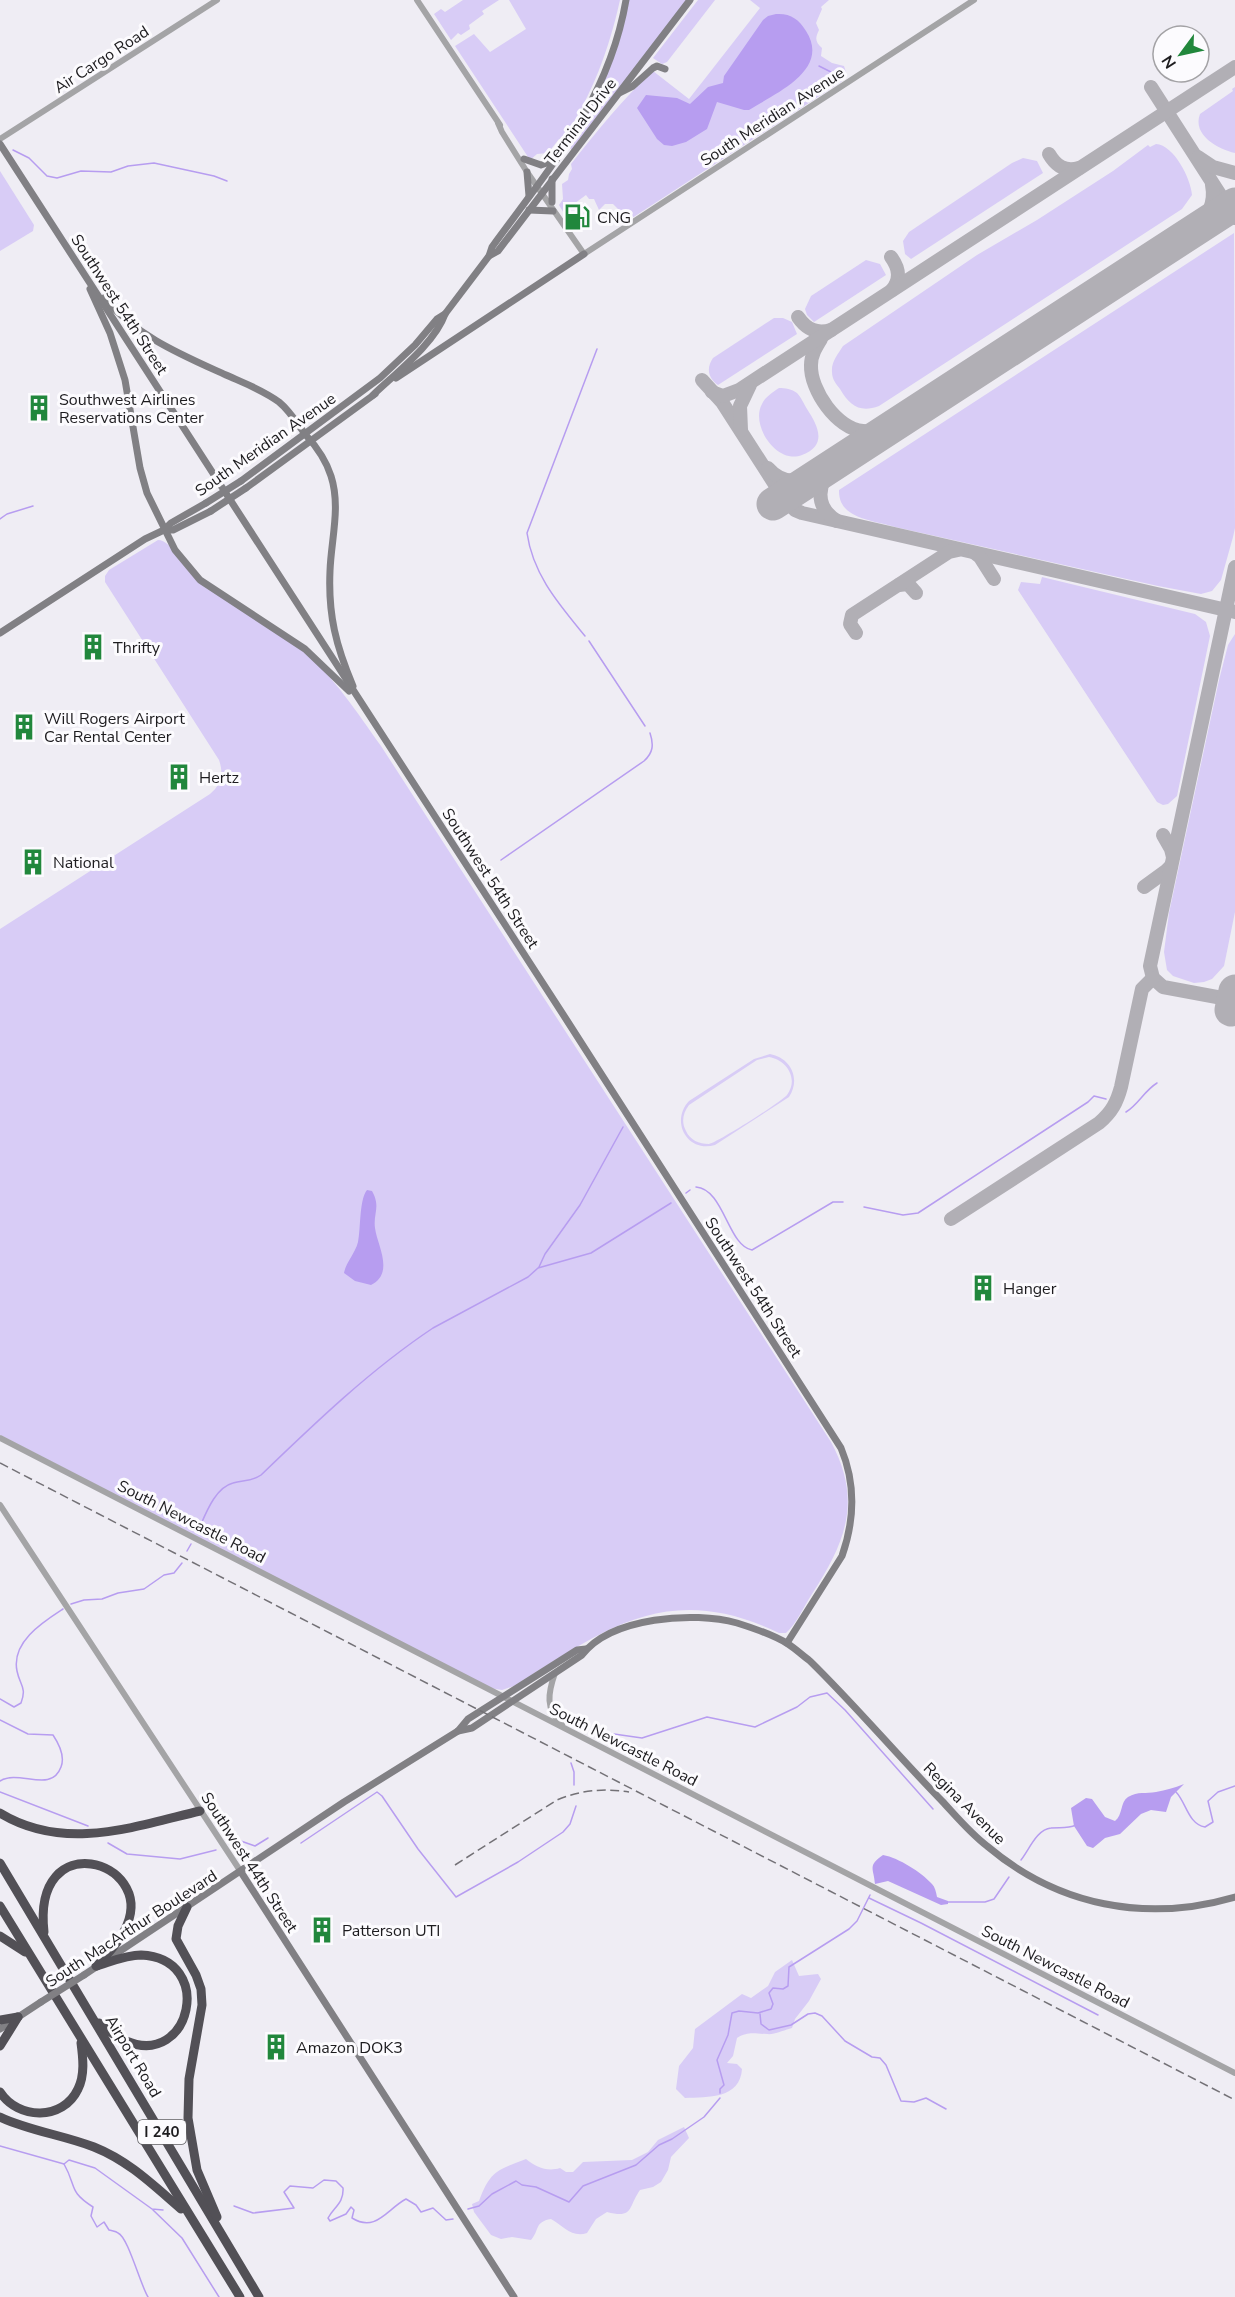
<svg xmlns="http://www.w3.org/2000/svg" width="1235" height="2297" font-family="'Nunito Sans',sans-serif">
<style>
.green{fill:#d8ccf6;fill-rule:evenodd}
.water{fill:#b79df0}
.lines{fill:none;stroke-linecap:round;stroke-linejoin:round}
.stream{stroke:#b79df0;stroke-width:1.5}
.taxiway{stroke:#b1afb5;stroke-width:14}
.runway{stroke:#b1afb5;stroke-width:33}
.tertiary{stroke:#a4a4a6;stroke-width:6}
.secondary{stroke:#818084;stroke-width:7}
.motorway{stroke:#525056;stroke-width:9}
.rail{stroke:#737176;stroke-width:1.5;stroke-dasharray:9 4.5;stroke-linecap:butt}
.secondary-bridge{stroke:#818084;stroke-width:7}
.labels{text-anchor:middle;stroke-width:6;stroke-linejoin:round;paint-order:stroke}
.shield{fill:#fcfbfe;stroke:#605f62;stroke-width:1.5}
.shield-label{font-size:15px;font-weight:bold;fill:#1d1c1f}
.street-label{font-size:16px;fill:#1d1c1f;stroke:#fcfbfe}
.poi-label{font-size:16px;fill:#1d1c1f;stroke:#fcfbfe;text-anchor:start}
</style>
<rect width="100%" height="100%" fill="#efedf4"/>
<!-- green -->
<g class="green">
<polygon points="463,0 499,0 482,11 484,14 469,25 470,29 461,35 458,33 451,40 434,14 441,9 445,12"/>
<path d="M509,0H620C609,50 592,95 564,138L559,139L548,153L537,154L530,160L455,46L474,34L490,52L526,29Z"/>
<path d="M629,0H687L572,150L570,148L571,143C602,95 614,55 629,0Z"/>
<polygon points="698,0 715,0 667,62 662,64 653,58"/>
<path d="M750,0H829L821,7L822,9L816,23L819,30C815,38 815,42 822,48L821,56L832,63L844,66L846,72L841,82L629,220L613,204H605L599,210L594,199H589L586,195L567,209L576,225L575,228L572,227L559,205L563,199L562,184L568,180L569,174L572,169L571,164C596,132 623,99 653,71L689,99L760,8Z"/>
<path d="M1235,87V153C1218,149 1192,135 1200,114L1233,91L1232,89Z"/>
<path d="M1156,144C1174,145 1191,179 1192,195L1182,209L879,406C860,413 850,406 840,389C836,384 832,379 832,372C831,362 838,354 843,346L977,255L1037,220L1113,171L1148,145L1150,147Z"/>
<polygon points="1023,158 1037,161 1043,173 911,259 905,254 903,241 909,232 1012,163"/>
<polygon points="0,171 34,225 33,231 0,251"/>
<path d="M1234,233L1235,528L1233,537L1221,580L1212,591L1201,594L1158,586L895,527C873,520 838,519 839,490Z"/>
<polygon points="866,260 880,264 886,275 814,322 807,315 805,309 811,296"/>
<path d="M774,318H783L792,322L797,334L718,385C708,378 706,368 713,358Z"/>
<path d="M779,388C785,388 792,389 797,393C801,397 804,404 807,409C818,426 828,445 802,455C777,465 750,425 762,404C765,397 773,392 779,388Z"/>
<path d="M158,540C172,540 183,568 195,578C229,604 269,623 302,650C335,678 356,711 381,746L831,1442C863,1501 845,1543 812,1594C804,1606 797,1623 786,1633H779C668,1580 607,1628 514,1686L502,1690L490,1688L0,1435V929L210,794C221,785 224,774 219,760L105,582V576L109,570Z"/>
<polygon points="1042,577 1195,614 1206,622 1210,636 1177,796 1168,804 1163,805 1157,802 1018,590 1021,582 1040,584"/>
<polygon points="1235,634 1235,912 1224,966 1212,979 1204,982 1194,983 1173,976 1167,970 1164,952 1169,913 1219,680 1228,645"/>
<path d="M770,1054C791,1058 801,1079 789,1097L715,1145C687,1153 670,1121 689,1101L754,1059ZM769,1057C787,1060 799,1079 787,1095C781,1102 717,1143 709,1144C699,1144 690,1140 686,1131C681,1122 683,1113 689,1105L757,1060Z"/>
<path d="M792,1960L799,1976L818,1974L821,1979L809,2001L795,2019L792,2028C784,2030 774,2035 767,2034C754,2034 749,2031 737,2038L733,2056L727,2063L737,2064L742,2069C740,2099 708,2097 685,2098L676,2089L679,2066L693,2048L695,2029L742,1994L751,1998L768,1986L775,1972Z"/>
<path d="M684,2127L689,2138L671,2157L668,2170L661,2182L653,2187L640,2190C628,2207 634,2219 607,2212L596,2219L587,2233C572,2238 563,2226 551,2219C534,2222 540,2230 531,2240L512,2237L501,2239L491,2235L474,2212L472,2204L479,2201C490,2171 497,2170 526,2159C536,2167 547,2172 560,2168L566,2172H573L583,2162L632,2160L648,2152L658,2140Z"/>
</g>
<!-- water -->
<g class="water">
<path d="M776,14C790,13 799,19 806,31C831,70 776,93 749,110H744L717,102L707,129L686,142L672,146L664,145L657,139L637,108L646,95L677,98L690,104L708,87L723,83L724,76L763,20L768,16Z"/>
<path d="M367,1190L372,1191C381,1207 373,1213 375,1228C377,1245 395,1273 371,1285L355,1281L344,1273C346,1262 355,1254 358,1242C361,1228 359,1200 367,1190Z"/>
<path d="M1184,1784L1171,1797L1166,1812L1151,1810L1141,1814L1120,1834L1105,1838L1093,1848L1087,1846L1074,1826L1071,1808L1086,1798L1092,1799L1105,1817L1115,1821C1123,1815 1120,1802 1128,1797C1138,1791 1146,1794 1156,1792C1166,1790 1174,1788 1184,1784Z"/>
<path d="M883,1855C899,1858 921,1872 932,1884C935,1887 936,1892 937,1897L948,1901V1904L941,1905L888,1881L875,1884C874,1868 867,1866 883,1855Z"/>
</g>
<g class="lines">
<!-- stream -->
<g class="stream">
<polyline points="819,66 831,72"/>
<polyline points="13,150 29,158 47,176 57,178 81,171 111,172 128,166 154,163 214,176 227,181"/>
<polyline points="0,519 7,514 33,506"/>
<path d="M585,636C559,604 533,575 527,533L597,349"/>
<polyline points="589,641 645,726"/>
<path d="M501,860L644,761C653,753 654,745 650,733"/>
<path d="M1126,1112C1138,1105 1144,1091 1157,1083"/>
<path d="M696,1187C724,1189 728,1246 752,1250L833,1202H843"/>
<polyline points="686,1193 690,1190"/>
<polyline points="864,1207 903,1215 918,1213 1088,1102 1094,1096 1106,1099"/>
<polyline points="539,1267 545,1254 580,1205 623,1127"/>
<path d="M197,1533C205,1516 214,1488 233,1483C243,1480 251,1482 261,1475C315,1423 370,1370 433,1328L528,1277L538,1268L591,1253L671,1203"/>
<polyline points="187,1551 191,1544"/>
<polyline points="71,1604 84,1600 102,1599 118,1593 144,1589 164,1575 174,1573 182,1563"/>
<path d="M0,1699L14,1707L21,1703C27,1687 20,1686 17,1671C11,1642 43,1622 63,1609"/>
<path d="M0,1720L28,1734L53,1735C59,1744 65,1757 61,1767C51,1794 19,1769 0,1781"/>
<polyline points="593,1731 642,1738 707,1717 755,1727 797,1707 810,1697 827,1693 845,1710 933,1809"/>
<polyline points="571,1763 574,1772 574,1785"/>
<polyline points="0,1792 88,1826"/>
<path d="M1176,1792C1186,1802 1188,1824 1205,1827L1213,1822L1208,1801L1218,1792L1235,1786"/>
<polyline points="230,1840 238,1840 255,1846 268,1838"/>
<polyline points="108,1843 127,1854 180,1859 216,1850"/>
<polyline points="301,1843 377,1792 382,1796 418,1849 456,1897 518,1862 563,1832 570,1824 576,1806"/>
<path d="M1021,1860C1029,1850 1037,1829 1051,1828C1060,1827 1067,1829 1076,1825"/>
<polyline points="869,1898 921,1923 1098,2015"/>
<polyline points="947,1902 985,1902 994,1899 1009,1877"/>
<polyline points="760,2014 761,2024 769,2030 791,2025 808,2014 815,2013 822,2016 845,2041 872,2057 880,2058 886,2065 901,2101 914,2102 926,2098 946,2109"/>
<polyline points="720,2093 720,2089 724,2085 717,2060 728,2035 732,2013 739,2011 758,2013 771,2009 773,2004 769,1993 773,1988 783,1989 788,1986 789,1967 849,1929 857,1921 870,1895"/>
<polyline points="0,2146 64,2164 69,2160 95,2168 152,2209 163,2210"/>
<path d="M64,2164C77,2187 68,2191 93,2207L91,2216L97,2227L104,2222L109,2230C112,2231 116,2231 118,2233C128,2237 140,2284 148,2297"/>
<path d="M234,2206L253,2213L294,2208L284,2192L290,2186L313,2188L324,2180L336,2181L343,2188C344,2203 334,2207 328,2218L330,2221L346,2214L351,2207L354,2210L352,2218C376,2233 387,2209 406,2199L416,2205L421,2212L433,2208L446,2220L453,2219"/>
<polyline points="468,2209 479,2206 492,2194 516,2181 522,2185 536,2187 569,2202 583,2186 636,2165 659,2145 672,2139 704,2117 720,2098"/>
<polyline points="153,2210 182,2238 219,2297"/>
</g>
<!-- taxiway -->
<g class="taxiway">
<polyline points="1151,87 1235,218"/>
<path d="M1049,154C1056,166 1065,172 1079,168"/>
<polyline points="1198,157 1213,167 1235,173"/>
<path d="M1194,230C1207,217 1216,205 1212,185"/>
<path d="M891,257C899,268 901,279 892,290"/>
<path d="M798,317C807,330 817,334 831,330"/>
<path d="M821,339C816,347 811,355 811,365C810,390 837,429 863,431C880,433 893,425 907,417"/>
<polyline points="702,380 722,402 783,497 795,510 802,513 1235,612"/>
<polyline points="712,392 723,396 739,390 1235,67"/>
<polyline points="741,430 740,406 750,385"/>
<path d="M834,464C818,483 813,506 837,521"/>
<path d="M768,468C782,484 799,483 818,475"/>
<polyline points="975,553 980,557 994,579"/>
<polyline points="899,585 908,584 916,593"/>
<polyline points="856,633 850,624 852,615 949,552 958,550"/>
<polyline points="1163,835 1171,849 1173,857"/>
<polyline points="1144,887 1166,871 1171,866"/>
<polyline points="1233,1000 1163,987 1153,978 1150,966 1235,567"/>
<path d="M951,1219L1099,1123C1112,1112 1117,1102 1121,1087L1142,989L1153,978"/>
</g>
<!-- runway -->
<g class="runway">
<polyline points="773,504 1235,204"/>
<polyline points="1231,1010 1235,991"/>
</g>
<!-- tertiary -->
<g class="tertiary">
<polyline points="417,0 500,125"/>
<polyline points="498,123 502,132 527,172 584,254 974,0"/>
<polyline points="0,139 217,0"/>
<polyline points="0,1438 1235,2073"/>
<polyline points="0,1505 241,1872"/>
<path d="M555,1673C548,1693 545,1709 562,1725"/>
</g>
<!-- secondary -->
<g class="secondary">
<polyline points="621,92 633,86 653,68 657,66 665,69"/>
<path d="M0,144L566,1019L841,1448C856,1484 855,1519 842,1556L787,1643"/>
<polyline points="524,159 541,165 556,160"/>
<polyline points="527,172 529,196"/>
<polyline points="552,202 552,179"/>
<polyline points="529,210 553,211"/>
<path d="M489,256L492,247C549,169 609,100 626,0"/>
<polyline points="90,289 110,333 125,380 140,468 147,493 175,550 200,580 305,649 349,691"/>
<path d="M104,298C138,337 180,354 226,375C244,383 263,390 279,402C290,411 297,423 305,434C316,446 326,460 331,476C341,507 331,540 330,571C328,615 336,646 353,686"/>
<polyline points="396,378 584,254"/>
<path d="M373,395C396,373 435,343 445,314L489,256L498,251L690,0"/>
<polyline points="241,481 380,378 415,345 437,319 445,314"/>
<polyline points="246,488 375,394"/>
<polyline points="164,530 171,523 206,503"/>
<polyline points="0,633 145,539 164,530 173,530 211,511"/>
<path d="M458,1731L472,1728L582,1655C611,1617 694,1611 737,1623C753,1628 774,1635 788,1644C796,1649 803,1656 810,1661C856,1706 897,1755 942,1801C956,1816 970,1833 987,1846C1058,1906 1146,1923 1235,1897"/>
<polyline points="241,1872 514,2297"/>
<polyline points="84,1975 344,1802 458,1731 468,1719 577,1650 586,1649"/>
<polyline points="0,2029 41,2002"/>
</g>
<!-- motorway -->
<g class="motorway">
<path d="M0,1813C64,1852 133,1827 200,1811"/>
<polyline points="0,1863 259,2297"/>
<polyline points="0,1906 240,2297"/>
<polyline points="187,1907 178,1926 176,1939 196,1975 201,1989 202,2005 189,2079 188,2118 197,2170 217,2217"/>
<path d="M44,1932C32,1825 154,1860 127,1925C121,1940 108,1953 97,1966"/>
<polyline points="0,1936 25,1952"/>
<path d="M96,1966C110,1962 126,1955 141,1955C216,1958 191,2069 126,2041C116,2037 107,2030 99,2023"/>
<polyline points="0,2020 18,2017"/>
<polyline points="0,2046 18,2017"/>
<path d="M0,2092C18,2120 63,2121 78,2089C85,2075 83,2058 81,2043"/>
<path d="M0,2117C30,2131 63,2135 94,2147C129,2161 153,2185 181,2209"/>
</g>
<!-- rail -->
<g class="rail">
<polyline points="0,1463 1235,2100"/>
<path d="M455,1865L557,1800C581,1790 604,1788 629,1792"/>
</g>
<!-- secondary-bridge -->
<g class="secondary-bridge">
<polyline points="206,503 241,481"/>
<polyline points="211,511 246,488"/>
<polyline points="41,2002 84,1975"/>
</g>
</g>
<!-- icons -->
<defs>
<g id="fuel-bare" transform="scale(2.07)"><path d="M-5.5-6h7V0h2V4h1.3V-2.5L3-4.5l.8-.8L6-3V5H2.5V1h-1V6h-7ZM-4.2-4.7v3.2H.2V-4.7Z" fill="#21873c" stroke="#fcfbfe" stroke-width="2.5" paint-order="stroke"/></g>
<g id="building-bare" transform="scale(2.07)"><path d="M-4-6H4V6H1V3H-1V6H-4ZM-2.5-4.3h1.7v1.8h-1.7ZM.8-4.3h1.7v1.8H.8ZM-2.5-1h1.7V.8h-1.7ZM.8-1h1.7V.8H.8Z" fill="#21873c" stroke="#fcfbfe" stroke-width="2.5" paint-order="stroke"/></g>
</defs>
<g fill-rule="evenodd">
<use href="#fuel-bare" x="577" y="217"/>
<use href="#building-bare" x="39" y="408"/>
<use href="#building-bare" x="93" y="647"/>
<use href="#building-bare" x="24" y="727"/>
<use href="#building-bare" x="179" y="777"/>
<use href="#building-bare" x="33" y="862"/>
<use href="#building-bare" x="983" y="1288"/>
<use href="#building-bare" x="322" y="1930"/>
<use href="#building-bare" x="276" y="2047"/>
</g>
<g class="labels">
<!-- shield labels -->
<rect class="shield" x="138" y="2120" width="48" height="24" rx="4.5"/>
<g class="shield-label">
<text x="162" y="2137">I 240</text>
</g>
<!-- street labels -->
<g class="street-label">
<text transform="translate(101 59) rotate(-33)" y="6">Air Cargo Road</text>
<text transform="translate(772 116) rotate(-33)" y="6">South Meridian Avenue</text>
<text transform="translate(580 121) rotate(-52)" y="6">Terminal Drive</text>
<text transform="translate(120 304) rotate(57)" y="6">Southwest 54th Street</text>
<text transform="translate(265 444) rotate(-35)" y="6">South Meridian Avenue</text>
<text transform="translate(491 878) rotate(57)" y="6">Southwest 54th Street</text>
<text transform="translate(754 1287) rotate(57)" y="6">Southwest 54th Street</text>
<text transform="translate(192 1521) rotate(27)" y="6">South Newcastle Road</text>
<text transform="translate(624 1744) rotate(27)" y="6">South Newcastle Road</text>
<text transform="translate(965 1803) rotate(45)" y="6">Regina Avenue</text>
<text transform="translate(250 1862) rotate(57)" y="6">Southwest 44th Street</text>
<text transform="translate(131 1928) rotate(-33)" y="6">South MacArthur Boulevard</text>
<text transform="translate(1056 1966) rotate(27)" y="6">South Newcastle Road</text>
<text transform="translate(134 2056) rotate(59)" y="6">Airport Road</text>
</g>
<!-- poi labels -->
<g class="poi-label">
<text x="597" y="223">CNG</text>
<text x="59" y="405">Southwest Airlines<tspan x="59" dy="18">Reservations Center</tspan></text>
<text x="113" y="653">Thrifty</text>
<text x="44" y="724">Will Rogers Airport<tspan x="44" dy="18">Car Rental Center</tspan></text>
<text x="199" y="783">Hertz</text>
<text x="53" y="868">National</text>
<text x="1003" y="1294">Hanger</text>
<text x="342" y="1936">Patterson UTI</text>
<text x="296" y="2053">Amazon DOK3</text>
</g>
</g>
<!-- north arrow -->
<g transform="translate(1181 54) rotate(237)"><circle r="28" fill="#fcfbfe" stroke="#a3a2a5" stroke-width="1.5"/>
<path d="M0-4.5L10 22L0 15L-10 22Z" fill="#21873c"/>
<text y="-9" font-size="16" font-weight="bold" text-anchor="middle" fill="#1d1c1f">N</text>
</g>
</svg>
